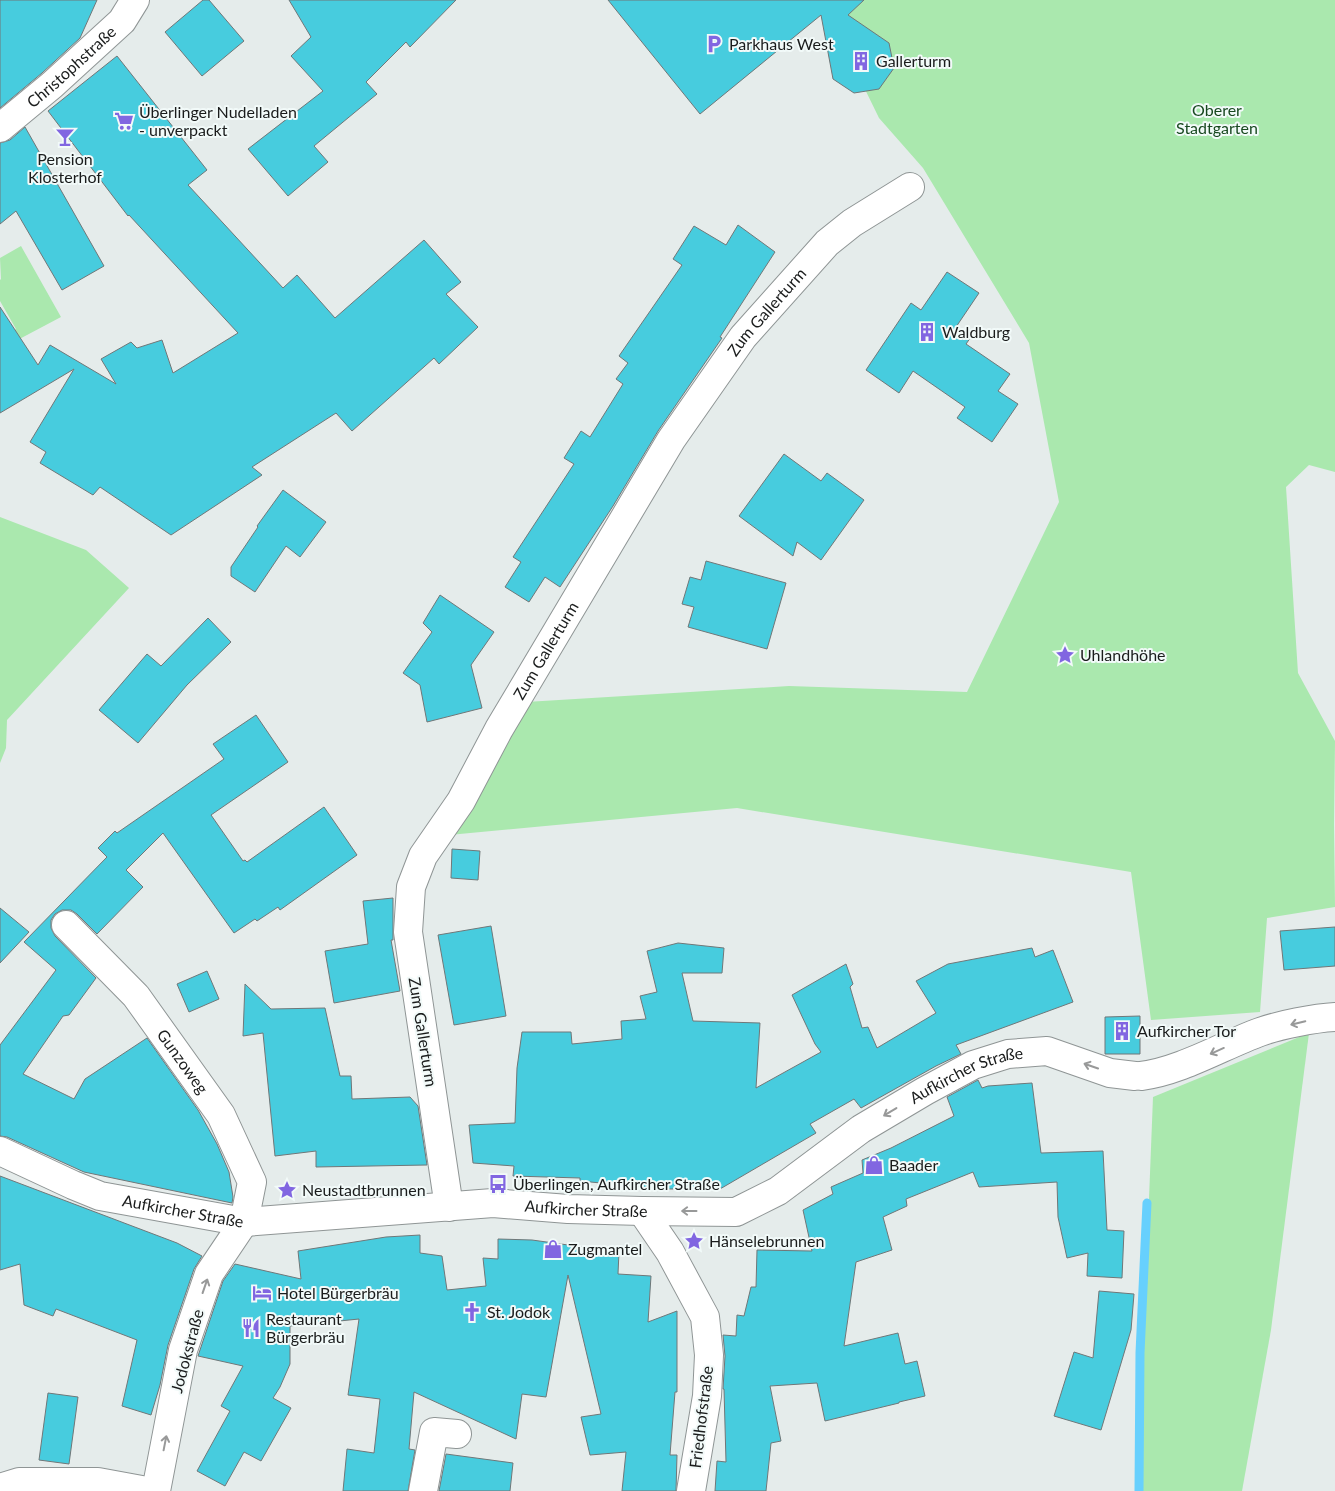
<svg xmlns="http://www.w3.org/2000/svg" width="1335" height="1491" font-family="Lato,sans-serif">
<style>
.green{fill:#aae8ae}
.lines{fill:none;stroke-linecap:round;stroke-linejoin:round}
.stream{stroke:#67d0fd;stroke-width:9}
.building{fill:#47ccde;stroke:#707778}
.street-casing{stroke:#8f9595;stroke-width:30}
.secondary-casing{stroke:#8f9595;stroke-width:30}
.street{stroke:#fff;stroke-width:28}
.secondary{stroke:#fff;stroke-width:28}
.oneway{stroke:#989999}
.labels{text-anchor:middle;stroke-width:4;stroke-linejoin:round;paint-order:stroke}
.poi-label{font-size:16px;fill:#1a1c1c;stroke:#f2faf9;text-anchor:start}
.street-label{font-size:16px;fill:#1a1c1c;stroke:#f2faf9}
.park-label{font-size:16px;fill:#184920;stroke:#f2faf9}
</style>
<rect width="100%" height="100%" fill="#e5eceb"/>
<!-- green -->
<g class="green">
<polygon points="812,0 1335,0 1335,472 1309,465 1286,487 1298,673 1335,741 1334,824 1335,907 1267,918 1260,1012 1151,1020 1131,872 737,808 449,835 526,702 789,686 967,692 1059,502 1029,343 923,168 879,118 837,32"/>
<polygon points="21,246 61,317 10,344 0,352 0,338 16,329 0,301 0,280 1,279 0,258"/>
<polygon points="0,517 86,550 129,588 7,720 6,748 0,763"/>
<polygon points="1309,1033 1271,1330 1242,1491 1142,1491 1143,1352 1153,1097"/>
</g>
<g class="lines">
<!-- stream -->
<polyline class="stream" points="1139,1491 1140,1353 1147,1203"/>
</g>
<!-- building -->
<g class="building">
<polygon points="0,0 97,0 80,38 42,73 0,108"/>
<polygon points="203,0 209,0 244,41 202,76 165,32"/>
<polygon points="289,0 456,0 410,47 406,42 366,82 377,94 314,146 328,162 288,196 248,149 323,91 291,56 311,37"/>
<polygon points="608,0 864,0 848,15 889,43 894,68 879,89 854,93 833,79 821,15 700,114"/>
<polygon points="117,56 207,170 188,185 283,288 297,275 335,318 424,240 461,282 446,294 478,327 439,364 434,358 352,431 336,413 252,467 262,475 171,535 100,487 93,495 40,463 46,452 30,442 74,369 0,413 0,307 38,365 50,345 116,384 101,359 131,342 137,348 162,340 173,373 238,333 129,215 128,216 48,111"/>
<polygon points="25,127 104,266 62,290 16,211 0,224 0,143 10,140"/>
<polygon points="738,225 775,252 720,337 722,338 658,431 613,506 560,587 545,577 529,602 505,587 521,562 513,557 574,464 564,458 581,431 590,437 623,384 616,379 628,363 619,356 682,265 673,259 694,226 726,245"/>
<polygon points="947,272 979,293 956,327 971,337 966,344 1010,374 998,391 1018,404 992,442 957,418 965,407 913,371 899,393 866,370 911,303 921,310"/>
<polygon points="784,454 821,481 827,473 864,500 821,560 797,542 793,556 739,516"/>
<polygon points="283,490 326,522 300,557 286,546 255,592 231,576 231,567 258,527 257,526"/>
<polygon points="706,561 786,583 767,649 688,627 694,607 682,604 690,577 701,580"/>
<polygon points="440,595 494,632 471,665 482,708 427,722 420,685 403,673 432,632 423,623"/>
<polygon points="208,618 231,642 187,685 138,743 99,710 147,654 161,666"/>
<polygon points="256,715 288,762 211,815 243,861 245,860 247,862 324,807 357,855 280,910 278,907 257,921 255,919 234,933 163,833 126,870 143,887 97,934 77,914 71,910 62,910 55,914 51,920 51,928 55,936 96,978 69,1015 63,1016 23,1074 74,1099 85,1079 147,1038 198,1110 217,1144 229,1172 233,1197 232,1203 84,1172 7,1137 0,1136 0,1045 56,970 24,942 107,857 98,848 115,831 117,833 224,759 213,744"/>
<polygon points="452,849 480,851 478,880 451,878"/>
<polygon points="393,898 393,940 391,940 400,991 334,1003 325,951 368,944 363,901"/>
<polygon points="0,908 29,932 0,963"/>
<polygon points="491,926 506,1016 454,1025 438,935"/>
<polygon points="1335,927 1335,966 1284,970 1280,931"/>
<polygon points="678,943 724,948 722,973 682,973 693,1021 760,1023 756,1088 821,1052 815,1044 792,995 846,964 853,984 850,987 862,1028 868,1027 877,1048 936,1013 916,981 948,964 1032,948 1035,957 1053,950 1073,1002 956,1045 961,1054 936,1066 861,1108 854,1099 810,1124 816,1133 720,1189 664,1189 580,1181 580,1178 513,1176 514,1166 473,1163 469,1125 515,1123 517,1068 522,1032 571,1032 572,1044 622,1039 621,1021 646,1019 640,996 657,992 647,951"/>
<polygon points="207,971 219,999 189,1012 177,984"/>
<polygon points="245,984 271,1009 325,1008 340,1076 351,1076 352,1099 410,1097 418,1106 427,1165 316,1167 316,1151 275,1156 263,1033 243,1036"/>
<polygon points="1140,1016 1140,1054 1105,1054 1105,1017"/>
<polygon points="978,1080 982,1088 988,1086 1032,1083 1041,1153 1103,1151 1107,1230 1124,1231 1122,1278 1087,1276 1088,1253 1067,1258 1058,1217 1057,1182 979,1187 973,1172 906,1199 907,1206 883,1217 892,1250 856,1262 844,1346 898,1333 905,1364 917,1361 925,1396 899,1402 899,1403 825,1421 817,1383 770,1386 781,1441 771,1443 766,1491 715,1491 717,1461 726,1462 724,1389 723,1389 725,1356 723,1335 736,1336 737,1315 744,1316 751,1287 756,1287 757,1250 812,1251 803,1210 833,1194 831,1187 863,1173 862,1160 891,1148 954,1116 947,1097"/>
<polygon points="0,1176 177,1243 202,1256 194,1269 168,1345 160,1385 151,1415 122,1406 137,1340 56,1309 53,1316 24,1305 20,1264 0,1270"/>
<polygon points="420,1235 420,1253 442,1256 447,1290 486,1286 483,1258 498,1259 498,1239 532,1240 619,1252 618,1274 651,1276 648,1322 677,1311 677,1392 675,1392 670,1455 677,1455 676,1491 622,1491 626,1452 590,1455 581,1417 601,1414 568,1275 546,1397 522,1394 516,1439 414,1392 409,1449 415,1450 408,1491 343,1491 347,1449 374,1453 380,1399 348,1395 359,1319 290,1326 290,1364 280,1387 273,1398 291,1408 261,1461 244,1452 225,1486 197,1471 230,1411 221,1406 243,1366 198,1356 223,1281 235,1264 301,1279 298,1251 386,1237"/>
<polygon points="1099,1291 1134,1294 1131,1330 1101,1430 1054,1416 1074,1352 1093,1358"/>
<polygon points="48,1393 78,1397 69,1464 39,1460"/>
<polygon points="446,1454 513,1463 510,1491 439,1491"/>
</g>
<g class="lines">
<!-- street casing -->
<g class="street-casing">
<g id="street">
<path id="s1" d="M66,925L136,996L221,1115L252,1182L244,1222L209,1274L183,1350L156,1491"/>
<path id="s2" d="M449,1207L408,932L411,887L423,856L461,801L499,729L671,440L743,337L827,243L852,223L910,187"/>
<polyline points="642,1211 670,1252 705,1317 709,1355 707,1396 691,1491"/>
<polyline points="0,1488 19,1482 98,1482 147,1491"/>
<polyline points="423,1491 434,1432 457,1434"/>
</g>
</g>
<!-- secondary casing -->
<g class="secondary-casing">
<g id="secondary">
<path id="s3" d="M0,128L52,85L122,21L135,0"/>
<path d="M1141,1076C1181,1071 1222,1046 1260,1032C1279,1025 1315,1018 1335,1017"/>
<path id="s4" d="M0,1151L73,1185L100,1196L244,1222L493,1203L568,1209L642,1211L736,1212L778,1191L861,1129L925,1091L973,1065L1008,1054L1047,1051L1110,1073L1135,1076"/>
</g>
</g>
<!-- street -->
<use href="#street" class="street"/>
<!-- secondary -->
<use href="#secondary" class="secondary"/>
</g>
<!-- one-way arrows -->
<defs><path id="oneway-shaft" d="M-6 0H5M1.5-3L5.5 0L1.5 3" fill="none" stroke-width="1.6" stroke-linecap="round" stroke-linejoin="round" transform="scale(1.25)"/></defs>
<g class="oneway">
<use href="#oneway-shaft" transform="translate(1298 1023) rotate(167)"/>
<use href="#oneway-shaft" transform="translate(1217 1051) rotate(156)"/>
<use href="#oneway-shaft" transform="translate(1091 1066) rotate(-161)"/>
<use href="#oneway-shaft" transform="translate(890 1112) rotate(149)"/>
<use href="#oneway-shaft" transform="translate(689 1211) rotate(-180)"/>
<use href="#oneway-shaft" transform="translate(205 1286) rotate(-71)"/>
<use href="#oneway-shaft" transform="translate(165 1443) rotate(-79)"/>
</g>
<!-- icons -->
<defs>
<g id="parking-bare" transform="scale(1.5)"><path d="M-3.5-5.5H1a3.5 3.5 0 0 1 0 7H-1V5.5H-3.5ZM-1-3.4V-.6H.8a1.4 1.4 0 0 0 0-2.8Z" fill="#8166e1" stroke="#f2faf9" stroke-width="2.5" paint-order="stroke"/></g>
<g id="building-bare" transform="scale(1.5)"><path d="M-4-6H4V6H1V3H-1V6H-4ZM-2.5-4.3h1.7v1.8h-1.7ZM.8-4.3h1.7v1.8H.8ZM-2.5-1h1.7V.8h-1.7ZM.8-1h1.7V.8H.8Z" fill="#8166e1" stroke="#f2faf9" stroke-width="2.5" paint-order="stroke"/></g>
<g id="supermarket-bare" transform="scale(1.5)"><path d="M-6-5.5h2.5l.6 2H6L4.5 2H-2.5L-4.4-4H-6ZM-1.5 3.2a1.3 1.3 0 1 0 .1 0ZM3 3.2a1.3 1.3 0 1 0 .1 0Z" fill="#8166e1" stroke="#f2faf9" stroke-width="2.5" paint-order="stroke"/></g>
<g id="bar-bare" transform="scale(1.5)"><path d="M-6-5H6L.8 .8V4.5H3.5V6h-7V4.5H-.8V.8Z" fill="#8166e1" stroke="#f2faf9" stroke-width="2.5" paint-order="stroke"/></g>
<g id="sight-bare" transform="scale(1.5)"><path d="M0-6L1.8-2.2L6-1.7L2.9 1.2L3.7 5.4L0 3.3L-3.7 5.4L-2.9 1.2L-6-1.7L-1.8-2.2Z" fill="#8166e1" stroke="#f2faf9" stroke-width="2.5" paint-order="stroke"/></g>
<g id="shop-bare" transform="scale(1.5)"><path d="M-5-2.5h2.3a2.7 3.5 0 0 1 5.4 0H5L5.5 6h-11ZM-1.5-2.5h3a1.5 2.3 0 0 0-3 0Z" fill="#8166e1" stroke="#f2faf9" stroke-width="2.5" paint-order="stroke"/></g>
<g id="bus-bare" transform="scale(1.5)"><path d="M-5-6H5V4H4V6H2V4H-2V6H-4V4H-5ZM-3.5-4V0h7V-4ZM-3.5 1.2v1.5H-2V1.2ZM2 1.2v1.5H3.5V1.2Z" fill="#8166e1" stroke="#f2faf9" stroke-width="2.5" paint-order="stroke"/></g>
<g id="hotel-bare" transform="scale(1.5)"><path d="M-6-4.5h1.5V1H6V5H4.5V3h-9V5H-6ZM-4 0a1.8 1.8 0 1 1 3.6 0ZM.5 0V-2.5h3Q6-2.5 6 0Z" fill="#8166e1" stroke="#f2faf9" stroke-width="2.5" paint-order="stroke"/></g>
<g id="church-bare" transform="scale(1.5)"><path d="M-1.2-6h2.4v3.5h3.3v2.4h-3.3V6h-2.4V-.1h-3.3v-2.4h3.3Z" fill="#8166e1" stroke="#f2faf9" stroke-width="2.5" paint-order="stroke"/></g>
<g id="restaurant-bare" transform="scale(1.5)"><path d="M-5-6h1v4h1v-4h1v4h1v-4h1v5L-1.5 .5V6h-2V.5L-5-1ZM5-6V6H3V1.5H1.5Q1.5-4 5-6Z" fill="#8166e1" stroke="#f2faf9" stroke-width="2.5" paint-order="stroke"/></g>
</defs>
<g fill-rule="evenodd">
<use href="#parking-bare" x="714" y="44"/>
<use href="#building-bare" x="861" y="61"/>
<use href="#supermarket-bare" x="124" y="121"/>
<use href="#bar-bare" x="65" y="137"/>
<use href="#building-bare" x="927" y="332"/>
<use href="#sight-bare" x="1065" y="655"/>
<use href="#building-bare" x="1122" y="1031"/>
<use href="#shop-bare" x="874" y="1165"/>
<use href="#bus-bare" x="498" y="1184"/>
<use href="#sight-bare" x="287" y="1190"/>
<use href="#sight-bare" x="694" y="1241"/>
<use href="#shop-bare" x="553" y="1249"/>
<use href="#hotel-bare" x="262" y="1293"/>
<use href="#church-bare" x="472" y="1312"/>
<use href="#restaurant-bare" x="251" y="1328"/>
</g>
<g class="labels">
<!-- poi labels -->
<g class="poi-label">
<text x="729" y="50">Parkhaus West</text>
<text x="876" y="67">Gallerturm</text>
<text x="139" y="118">Überlinger Nudelladen<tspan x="139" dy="18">- unverpackt</tspan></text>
<text x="65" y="165" text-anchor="middle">Pension<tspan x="65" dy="18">Klosterhof</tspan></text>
<text x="942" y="338">Waldburg</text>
<text x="1080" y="661">Uhlandhöhe</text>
<text x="1137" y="1037">Aufkircher Tor</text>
<text x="889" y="1171">Baader</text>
<text x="513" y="1190">Überlingen, Aufkircher Straße</text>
<text x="302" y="1196">Neustadtbrunnen</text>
<text x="709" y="1247">Hänselebrunnen</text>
<text x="568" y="1255">Zugmantel</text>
<text x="277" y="1299">Hotel Bürgerbräu</text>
<text x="487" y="1318">St. Jodok</text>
<text x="266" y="1325">Restaurant<tspan x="266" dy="18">Bürgerbräu</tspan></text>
</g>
<!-- street labels -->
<g class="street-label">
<text dy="6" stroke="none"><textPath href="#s3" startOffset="94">Christophstraße</textPath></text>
<text dy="6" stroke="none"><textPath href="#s2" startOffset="1001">Zum Gallerturm</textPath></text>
<text dy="6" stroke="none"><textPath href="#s2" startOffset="596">Zum Gallerturm</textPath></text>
<text transform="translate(423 1032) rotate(81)" y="6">Zum Gallerturm</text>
<text dy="6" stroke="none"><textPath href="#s1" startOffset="180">Gunzoweg</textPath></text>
<text dy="6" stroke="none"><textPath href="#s4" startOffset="1019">Aufkircher Straße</textPath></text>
<text dy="6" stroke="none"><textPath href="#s4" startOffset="599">Aufkircher Straße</textPath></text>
<text dy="6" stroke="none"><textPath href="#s4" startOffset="194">Aufkircher Straße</textPath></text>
<text transform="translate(187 1351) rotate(-75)" y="6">Jodokstraße</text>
<text transform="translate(701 1417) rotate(-83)" y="6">Friedhofstraße</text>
</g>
<!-- park labels -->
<g class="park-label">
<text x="1217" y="116">Oberer<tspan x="1217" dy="18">Stadtgarten</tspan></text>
</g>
</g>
</svg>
